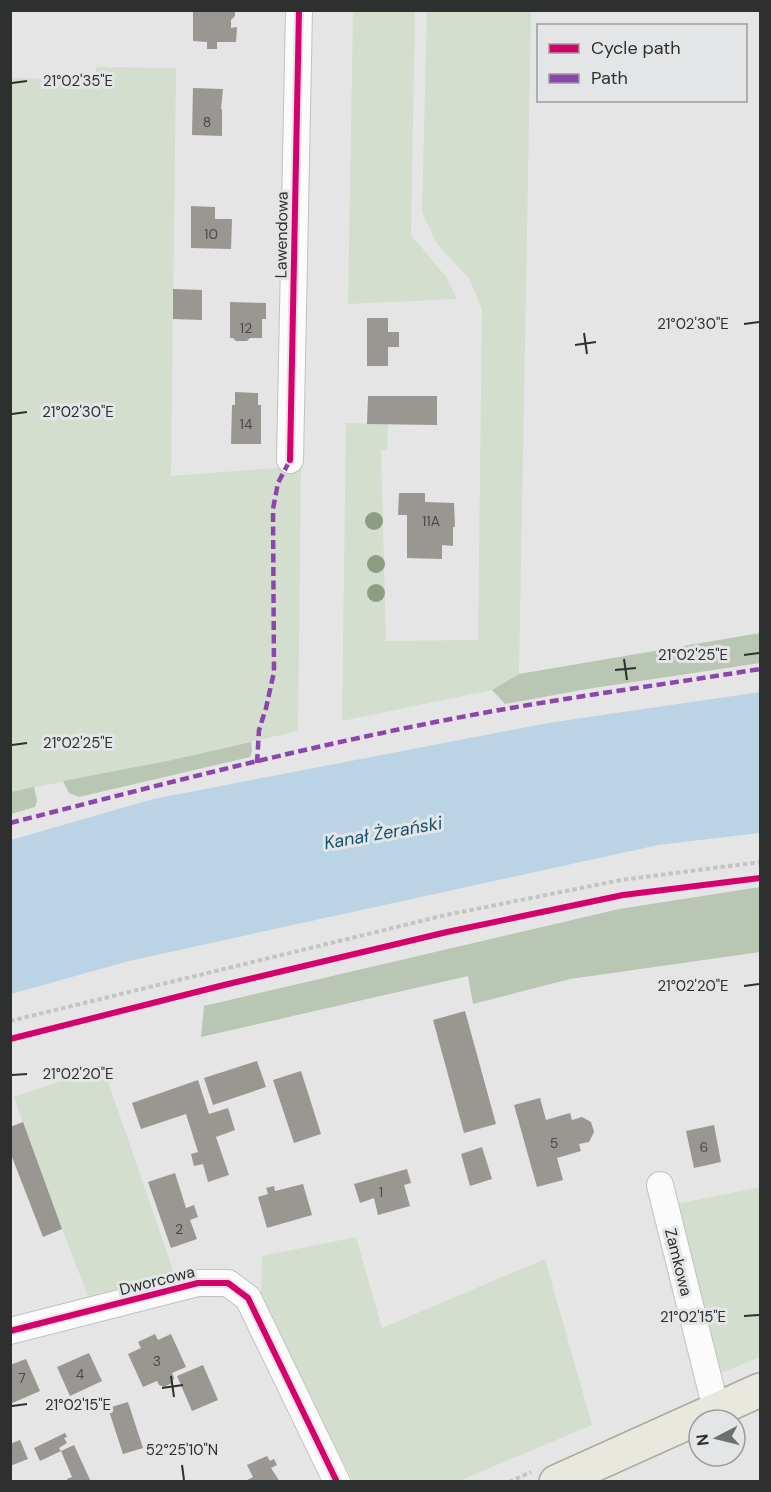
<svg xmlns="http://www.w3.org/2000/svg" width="771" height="1492" font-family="'DM Sans',sans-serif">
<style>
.green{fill:#d3decf}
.forest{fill:#bac6b4}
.water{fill:#bad4e5}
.building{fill:#9a9691}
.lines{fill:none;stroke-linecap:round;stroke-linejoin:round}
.minor-casing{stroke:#c1c1c1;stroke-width:28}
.major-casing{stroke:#aba999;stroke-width:36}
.path{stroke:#c3c4c4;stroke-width:4;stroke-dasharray:4.5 3;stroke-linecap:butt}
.minor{stroke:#fbfbfb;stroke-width:26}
.major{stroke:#e9e8de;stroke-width:33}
.quiet{stroke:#8e44ad;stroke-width:4.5;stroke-dasharray:9 4.5;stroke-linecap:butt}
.cycleway-casing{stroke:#e4e5e7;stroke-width:10}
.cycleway{stroke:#d6006c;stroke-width:6}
.tree{fill:#8c9d83}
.ticks{fill:none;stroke:#2e2f2f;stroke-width:2}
.labels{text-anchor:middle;stroke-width:6;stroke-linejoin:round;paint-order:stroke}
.number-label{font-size:14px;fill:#494948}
.street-label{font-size:16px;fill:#2e2f2f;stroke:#e4e5e7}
.water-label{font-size:18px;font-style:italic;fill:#125171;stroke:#e4e5e7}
.ticks-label{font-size:15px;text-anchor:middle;fill:#2e2f2f;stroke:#e4e5e7;stroke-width:6;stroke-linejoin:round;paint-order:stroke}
</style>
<rect width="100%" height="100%" fill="#e5e5e6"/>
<!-- green -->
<g class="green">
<polygon points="353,11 415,11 411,235 446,277 457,299 348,304"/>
<polygon points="427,11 531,11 519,674 492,690 342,721 346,423 388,424 387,450 381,451 386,641 478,640 482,309 470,280 437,244 422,212"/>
<polygon points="96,67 176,68 171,476 301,466 298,731 167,761 11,792 10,78 96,80"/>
<polygon points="103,1067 175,1276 88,1296 42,1177 14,1097"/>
<polygon points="760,1187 760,1357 713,1376 671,1205"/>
<polygon points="356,1237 382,1328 545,1259 592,1425 459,1481 382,1482 381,1479 376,1481 353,1481 261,1303 262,1256"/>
</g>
<!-- forest -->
<g class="forest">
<polygon points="760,633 760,663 587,689 505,704 492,690 519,674"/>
<polygon points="251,742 252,751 250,757 79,797 69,793 63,781 167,761"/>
<polygon points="34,787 37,801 35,807 11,814 11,792"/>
<polygon points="760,887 760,952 570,979 473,1004 468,976 201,1037 204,1006 619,909"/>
</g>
<!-- water -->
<polygon class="water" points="760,692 760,833 658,845 129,961 11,994 11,840 153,799 548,723"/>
<!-- building -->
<g class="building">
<polygon points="193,10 235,10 235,16 231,20 231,28 237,27 236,42 217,42 217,49 207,49 207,42 193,41"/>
<polygon points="193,88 223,89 221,109 222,109 222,136 192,135"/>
<polygon points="191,206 215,207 215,219 232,219 231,249 191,248"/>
<polygon points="173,289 202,290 202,320 173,319"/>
<polygon points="230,302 266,303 266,319 262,319 262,338 250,338 247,341 236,341 233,338 230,338"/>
<polygon points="367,318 388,318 388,332 399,332 399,347 388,347 388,366 367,366"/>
<polygon points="235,392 258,393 258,405 261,405 261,444 231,444 232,405 235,405"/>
<polygon points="368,396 437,396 437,425 367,424"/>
<polygon points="399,493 425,493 425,502 454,503 455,527 453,527 453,546 442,545 442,559 407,558 407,515 398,515"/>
<polygon points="465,1011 496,1124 464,1133 433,1020"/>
<polygon points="257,1061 266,1087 213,1105 204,1078"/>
<polygon points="301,1071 321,1134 294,1143 273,1080"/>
<polygon points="198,1080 209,1114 228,1108 235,1130 216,1137 229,1175 208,1182 203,1164 194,1166 191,1154 198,1152 186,1114 141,1129 132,1103"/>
<polygon points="540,1098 546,1120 570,1113 572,1120 582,1117 591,1122 594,1132 589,1142 579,1144 581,1151 557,1158 563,1180 537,1187 514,1105"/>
<polygon points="23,1122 62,1229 43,1237 10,1152 10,1127"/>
<polygon points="714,1125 721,1162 694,1168 686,1131"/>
<polygon points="482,1147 492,1179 470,1186 461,1154"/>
<polygon points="407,1169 411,1183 404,1185 410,1206 378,1215 374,1198 360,1203 354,1184"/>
<polygon points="175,1173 186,1208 194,1205 198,1217 190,1220 197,1239 171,1248 148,1182"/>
<polygon points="303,1184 312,1215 267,1228 258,1197 268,1194 266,1188 274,1186 275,1191"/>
<polygon points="155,1334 158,1340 171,1334 186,1367 172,1373 174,1378 172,1383 164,1387 159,1385 157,1381 143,1387 128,1354 141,1348 138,1342"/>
<polygon points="89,1353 102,1381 70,1396 57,1367"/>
<polygon points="26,1359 40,1391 10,1404 10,1365"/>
<polygon points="203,1365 218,1400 192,1411 177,1376"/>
<polygon points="128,1402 143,1448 123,1454 108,1408"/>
<polygon points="65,1433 67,1437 64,1438 67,1443 59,1448 61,1451 40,1461 34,1448"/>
<polygon points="20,1440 28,1459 10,1466 10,1444"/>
<polygon points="74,1445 91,1482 68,1482 67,1479 72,1477 61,1451"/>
<polygon points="267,1456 270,1461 274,1459 277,1465 271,1468 280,1482 243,1482 253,1477 247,1465"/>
</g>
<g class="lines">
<!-- minor casing -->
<g class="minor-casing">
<g id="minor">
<polyline points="290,460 299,10"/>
<polyline points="660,1185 716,1409"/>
<polyline points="10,1331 198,1283 228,1283 248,1298 337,1482"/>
</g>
</g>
<!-- major casing -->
<g class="major-casing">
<polyline id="major" points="556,1482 760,1390"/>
</g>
<!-- path -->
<g class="path">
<polyline points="10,1021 446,915 621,880 760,862"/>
<polyline points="509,1482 531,1472"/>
</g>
<!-- minor -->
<use href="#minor" class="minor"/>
<!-- major -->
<use href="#major" class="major"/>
<!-- quiet -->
<g class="quiet">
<polyline points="257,763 259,730 266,708 274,672 273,509 278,483 290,460"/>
<path d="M10,823C167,783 324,742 483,713C575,696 668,684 760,669"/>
</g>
<!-- cycleway casing -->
<g class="cycleway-casing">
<g id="cycleway">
<polyline points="290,460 299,10"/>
<polyline points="10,1039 224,985 447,932 623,895 760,878"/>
<polyline points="10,1331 198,1283 228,1283 248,1298 337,1482"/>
</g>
</g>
<!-- cycleway -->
<use href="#cycleway" class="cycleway"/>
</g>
<!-- trees -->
<g class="tree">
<circle cx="374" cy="521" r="9"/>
<circle cx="376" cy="564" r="9"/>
<circle cx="376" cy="593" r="9"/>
</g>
<!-- ticks -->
<path class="ticks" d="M12,83L27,81M744,324L759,322M584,333L587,354M575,345L596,342M12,414L27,412M744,655L759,653M624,659L627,680M615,670L636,668M12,745L27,743M744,986L759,984M12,1075L27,1074M744,1316L759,1315M171,1376L174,1397M162,1388L183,1385M12,1406L27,1404M182,1465L184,1480"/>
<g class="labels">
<!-- number labels -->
<g class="number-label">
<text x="207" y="127">8</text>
<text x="211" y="239">10</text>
<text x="246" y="333">12</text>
<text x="246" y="429">14</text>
<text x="431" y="526">11A</text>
<text x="554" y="1148">5</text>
<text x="704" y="1152">6</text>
<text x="381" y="1197">1</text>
<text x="179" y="1234">2</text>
<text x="157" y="1366">3</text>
<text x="80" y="1379">4</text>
<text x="22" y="1383">7</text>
</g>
<!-- street labels -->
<g class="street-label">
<text transform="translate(281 235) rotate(-89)" y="6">Lawendowa</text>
<text transform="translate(679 1262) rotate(76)" y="6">Zamkowa</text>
<text transform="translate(157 1280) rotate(-14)" y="6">Dworcowa</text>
</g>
<!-- water labels -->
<g class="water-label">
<text transform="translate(383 833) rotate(-10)" y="6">Kanał Żerański</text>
</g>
</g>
<g class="ticks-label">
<text x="78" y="86">21°02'35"E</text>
<text x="693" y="329">21°02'30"E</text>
<text x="78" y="417">21°02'30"E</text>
<text x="693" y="660">21°02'25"E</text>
<text x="78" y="748">21°02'25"E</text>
<text x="693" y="991">21°02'20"E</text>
<text x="78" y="1079">21°02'20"E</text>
<text x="693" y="1322">21°02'15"E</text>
<text x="78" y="1410">21°02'15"E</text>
<text x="182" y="1455">52°25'10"N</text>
</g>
<!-- border -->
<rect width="771" height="1492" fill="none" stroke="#2e2f2f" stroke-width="24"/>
<!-- legend -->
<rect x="537" y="24" width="210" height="78" fill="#e4e5e7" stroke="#9b9c9d" stroke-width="1.5"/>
<rect x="549" y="44" width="30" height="9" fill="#d6006c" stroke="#9b9c9d" stroke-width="1.5"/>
<text x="591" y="54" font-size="18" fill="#2e2f2f">Cycle path</text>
<rect x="549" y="74" width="30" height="9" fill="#8e44ad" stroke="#9b9c9d" stroke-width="1.5"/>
<text x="591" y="84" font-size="18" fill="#2e2f2f">Path</text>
<!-- north arrow -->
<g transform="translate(717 1438) rotate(263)"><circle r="28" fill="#e4e5e7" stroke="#9b9c9d" stroke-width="1.5"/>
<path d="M0-4.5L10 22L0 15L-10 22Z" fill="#6e6f6f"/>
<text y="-9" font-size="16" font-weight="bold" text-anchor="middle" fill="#2e2f2f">N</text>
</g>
</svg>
